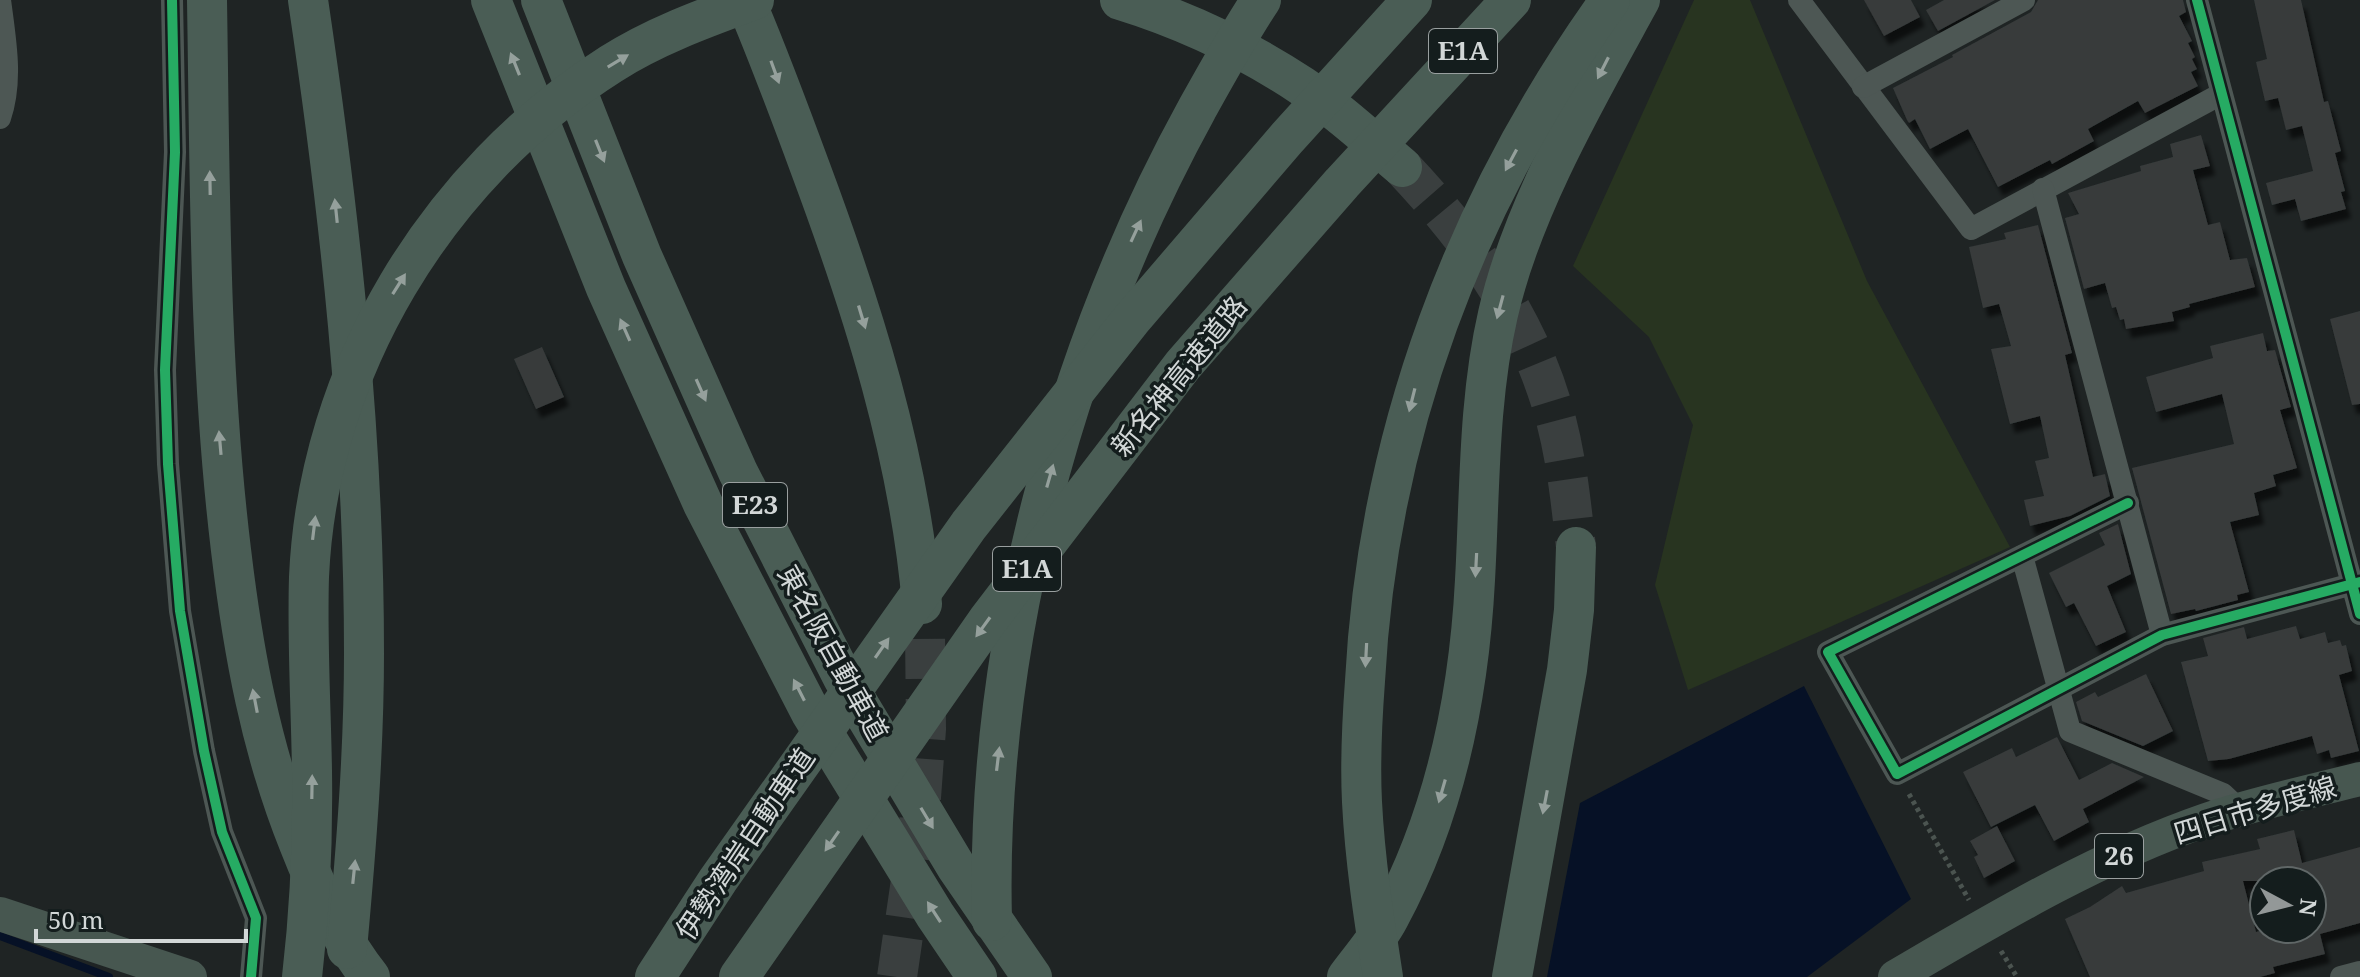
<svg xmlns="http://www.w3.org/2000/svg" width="2360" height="977" font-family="'Noto Serif','Noto Sans JP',serif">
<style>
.green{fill:#283420}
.water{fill:#061126}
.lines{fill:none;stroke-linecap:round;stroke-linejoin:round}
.stream{stroke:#061126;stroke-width:8}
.building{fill:#373b3b;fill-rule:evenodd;filter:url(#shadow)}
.highway-tunnel{stroke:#3a3f3f;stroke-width:40;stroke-dasharray:40 20;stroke-linecap:butt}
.path{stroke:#4b5450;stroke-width:5;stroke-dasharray:4 4;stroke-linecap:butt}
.street{stroke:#4d5754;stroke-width:22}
.primary{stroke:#475750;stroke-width:34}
.highway{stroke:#4a5d55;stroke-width:40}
.cycleway-casing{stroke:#141d1d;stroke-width:15}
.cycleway{stroke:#26ab63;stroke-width:10}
.oneway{fill:#95a09c}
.labels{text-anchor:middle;stroke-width:7;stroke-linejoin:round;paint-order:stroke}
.shield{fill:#141d1d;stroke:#999f9f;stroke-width:2}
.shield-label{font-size:26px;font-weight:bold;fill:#d2d7d7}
.street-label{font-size:28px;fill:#d2d7d7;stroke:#141d1d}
</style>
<defs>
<filter id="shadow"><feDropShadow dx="5" dy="9" stdDeviation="2" flood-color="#0009"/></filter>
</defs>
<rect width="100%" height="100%" fill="#1f2424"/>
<!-- green -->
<polygon class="green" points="1694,0 1750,0 1867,281 2010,547 1688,690 1655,585 1693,425 1649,337 1573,266"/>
<!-- water -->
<polygon class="water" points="1804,686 1911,899 1807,977 1547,977 1580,803"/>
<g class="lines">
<!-- stream -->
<polyline class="stream" points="0,936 109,977"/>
</g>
<!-- building -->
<g class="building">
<polygon points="1864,0 1911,0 1920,17 1884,36"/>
<polygon points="1944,0 1995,0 1938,31 1926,10"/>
<polygon points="2038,0 2183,0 2186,12 2179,16 2192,41 2188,43 2195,57 2192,59 2197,69 2191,72 2198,86 2145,113 2138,101 2088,129 2094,141 2052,164 2050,160 1998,187 1968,129 1930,149 1915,119 1909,123 1907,120 1893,88 1953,57 1952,55 2031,12"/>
<polygon points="2254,0 2301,0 2324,102 2328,101 2341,151 2335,153 2345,191 2341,192 2346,209 2301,221 2295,199 2272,205 2266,183 2313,171 2302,126 2286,130 2278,98 2265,101 2256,62 2267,59"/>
<polygon points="2201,135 2210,166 2193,170 2208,225 2220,222 2230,260 2247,258 2255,287 2189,304 2190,307 2172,312 2174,321 2126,329 2124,319 2120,320 2116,307 2112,308 2105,283 2084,289 2065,218 2079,214 2068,193 2141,171 2140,166 2173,157 2170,144"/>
<polygon points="2038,225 2072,353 2065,355 2093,477 2105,474 2110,496 2070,516 2030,526 2024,500 2044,496 2035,461 2049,458 2040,416 2010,424 1991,349 2011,346 1999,304 1983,308 1969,247 2006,239 2004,233"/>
<polygon points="2360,311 2360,404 2352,405 2330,319"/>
<polygon points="2263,333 2267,351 2275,350 2291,407 2280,410 2297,468 2273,475 2276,486 2254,493 2259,515 2230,522 2249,592 2237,595 2238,600 2196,611 2195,609 2171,614 2132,468 2234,444 2222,394 2156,412 2146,377 2213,358 2210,346"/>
<polygon points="542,347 564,397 536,409 514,359"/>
<polygon points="2118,524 2131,574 2107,586 2126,632 2096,646 2074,603 2066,607 2049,573 2105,545 2099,533"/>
<polygon points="2296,626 2300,639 2325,632 2328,643 2340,640 2342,646 2346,645 2352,671 2339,675 2359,751 2331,758 2329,750 2317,754 2312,736 2229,759 2208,761 2181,662 2208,656 2203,638 2244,627 2247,639"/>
<polygon points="2146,674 2173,731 2143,746 2082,721 2076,702 2095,692 2098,697"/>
<polygon points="2057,737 2079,780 2112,763 2144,777 2083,809 2089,822 2054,841 2035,805 1991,827 1963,772 2012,748 2016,757"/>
<polygon points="1997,826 2015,861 1984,878 1974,857 1978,855 1970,841"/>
<path d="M2294,830L2302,863L2360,847V923L2320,934L2325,954L2273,967L2275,973L2260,977H2090L2065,919L2090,907L2122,886L2126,893L2204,871L2202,862L2260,849L2257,839ZM2243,881H2312V929H2267L2256,932Z"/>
</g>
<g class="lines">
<!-- highway-tunnel -->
<g class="highway-tunnel">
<path d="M1402,167C1471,240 1530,321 1556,420C1567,462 1571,504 1576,547"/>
<polyline points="897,977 919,825 926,729 925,631"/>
</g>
<!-- path -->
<g class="path">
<polyline points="1909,794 1969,900"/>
<polyline points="2001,951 2017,977"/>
</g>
<!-- street -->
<g class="street">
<polyline points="172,0 175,152 165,370 168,464 180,611 204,751 222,832 256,918 251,977"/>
<polyline points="1799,0 1971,229 2221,94"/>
<polyline points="2197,0 2360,614"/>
<polyline points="1863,87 2024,0"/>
<path d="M0,118C13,80 5,39 0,0"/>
<polyline points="2043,189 2162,635"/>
<polyline points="2128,503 1828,652 1897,774 2162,635 2360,582"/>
<polyline points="2022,556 2070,731 2223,794 2240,810"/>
<polyline points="2341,977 2360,972"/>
</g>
<!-- primary -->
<g class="primary">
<polyline points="0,914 190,977"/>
<path d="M1895,977C1996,918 2096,858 2206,820C2256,803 2309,792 2360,779"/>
</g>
<!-- highway -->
<g class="highway">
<path d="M207,0C210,184 209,368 231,550C243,651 261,750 299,844C317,890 339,938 370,977"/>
<path d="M308,0C340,216 364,434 364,653C364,752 356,850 347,949"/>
<polyline points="491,0 606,288 703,504 811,713 935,915 977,977"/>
<polyline points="541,0 642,256 738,472 843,678 957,868 1032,977"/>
<path d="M745,0C769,56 790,113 811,170C863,310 909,454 922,604"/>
<path d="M1120,0C1185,20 1246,49 1302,86C1338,110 1370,140 1402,167"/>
<path d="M992,921C985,645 1064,351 1197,109C1217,73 1238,35 1261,0"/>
<path d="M302,977C310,909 313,840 312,771C311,707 307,642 309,577C318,371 436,175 611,64C655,36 705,18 754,0"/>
<polyline points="655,977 718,880 969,525 1131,320 1287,138 1412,0"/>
<polyline points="739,977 988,620 1183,365 1342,183 1511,0"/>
<path d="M1347,977C1361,958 1378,939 1389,918C1445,814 1469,696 1475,580C1480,491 1478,401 1498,314C1522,208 1588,95 1640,0"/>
<path d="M1383,977C1374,919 1365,861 1362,802C1360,762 1362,721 1365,681C1378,433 1465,202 1610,0"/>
<polyline points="1512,977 1567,670 1574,610 1576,547"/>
</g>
<!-- cycleway casing -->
<g class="cycleway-casing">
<g id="cycleway">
<polyline points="172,0 175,152 165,370 168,464 180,611 204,751 222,832 256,918 251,977"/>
<polyline points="2197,0 2360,614"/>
<polyline points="2128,503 1828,652 1897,774 2162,635 2360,582"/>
</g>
</g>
<!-- cycleway -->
<use href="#cycleway" class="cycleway"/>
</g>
<!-- one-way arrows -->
<defs><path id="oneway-solid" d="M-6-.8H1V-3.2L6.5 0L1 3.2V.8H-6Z" transform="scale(2)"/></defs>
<g class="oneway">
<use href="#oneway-solid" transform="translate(618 61) rotate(-31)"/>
<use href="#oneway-solid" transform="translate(515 64) rotate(-112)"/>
<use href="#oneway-solid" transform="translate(1603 68) rotate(117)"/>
<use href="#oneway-solid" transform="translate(775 72) rotate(70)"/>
<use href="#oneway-solid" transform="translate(600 151) rotate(68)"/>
<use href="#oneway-solid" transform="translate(1511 160) rotate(118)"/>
<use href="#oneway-solid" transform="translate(210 183) rotate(-91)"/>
<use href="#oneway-solid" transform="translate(336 211) rotate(-96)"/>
<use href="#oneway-solid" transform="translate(1136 231) rotate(-65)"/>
<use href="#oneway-solid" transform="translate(399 284) rotate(-58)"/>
<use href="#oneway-solid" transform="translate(1500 307) rotate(105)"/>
<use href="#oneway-solid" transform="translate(862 317) rotate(73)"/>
<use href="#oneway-solid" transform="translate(625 330) rotate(-114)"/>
<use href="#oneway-solid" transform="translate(701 390) rotate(66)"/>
<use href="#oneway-solid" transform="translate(1412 400) rotate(104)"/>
<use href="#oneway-solid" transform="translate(220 443) rotate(-95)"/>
<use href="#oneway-solid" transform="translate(1050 476) rotate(-74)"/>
<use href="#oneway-solid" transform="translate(314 528) rotate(-83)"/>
<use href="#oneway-solid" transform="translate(1476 565) rotate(93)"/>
<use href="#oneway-solid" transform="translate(983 627) rotate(126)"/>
<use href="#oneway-solid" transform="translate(882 648) rotate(-55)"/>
<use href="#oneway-solid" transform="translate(1366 655) rotate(93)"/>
<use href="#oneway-solid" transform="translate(799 690) rotate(-117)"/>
<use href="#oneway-solid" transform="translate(255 701) rotate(-101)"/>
<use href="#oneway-solid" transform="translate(998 759) rotate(-83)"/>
<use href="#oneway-solid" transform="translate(312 787) rotate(-89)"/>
<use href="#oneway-solid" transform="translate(1442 791) rotate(106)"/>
<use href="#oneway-solid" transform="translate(1545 802) rotate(101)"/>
<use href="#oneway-solid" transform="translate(927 818) rotate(59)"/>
<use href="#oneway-solid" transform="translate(832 841) rotate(125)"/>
<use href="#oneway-solid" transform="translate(354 872) rotate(-84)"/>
<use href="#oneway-solid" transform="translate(934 912) rotate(-123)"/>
</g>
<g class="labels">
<!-- shield labels -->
<g class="shield">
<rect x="1429" y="29" width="68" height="44" rx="6"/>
<rect x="723" y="483" width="64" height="44" rx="6"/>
<rect x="993" y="547" width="68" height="44" rx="6"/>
<rect x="2095" y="834" width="48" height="44" rx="6"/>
</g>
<g class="shield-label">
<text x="1463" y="60">E1A</text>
<text x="755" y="514">E23</text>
<text x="1027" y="578">E1A</text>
<text x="2119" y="865">26</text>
</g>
<!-- street labels -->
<g class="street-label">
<text transform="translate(1179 376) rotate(-51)" y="10">新名神高速道路</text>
<text transform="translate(833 653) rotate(61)" y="10">東名阪自動車道</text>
<text transform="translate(2255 810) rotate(-17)" y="10">四日市多度線</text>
<text transform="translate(745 844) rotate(-56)" y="10">伊勢湾岸自動車道</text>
</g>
</g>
<!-- north arrow -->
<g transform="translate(2288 905) rotate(97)"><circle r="38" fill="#141d1d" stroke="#606767" stroke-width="2"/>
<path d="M0-6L14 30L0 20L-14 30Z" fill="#939898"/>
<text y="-12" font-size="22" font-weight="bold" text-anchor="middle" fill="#d2d7d7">N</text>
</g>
<!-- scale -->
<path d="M36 929v12h210v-12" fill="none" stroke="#d2d7d7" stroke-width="4"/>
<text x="48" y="929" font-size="24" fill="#d2d7d7" stroke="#141d1d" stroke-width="6" paint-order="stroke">50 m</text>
</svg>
